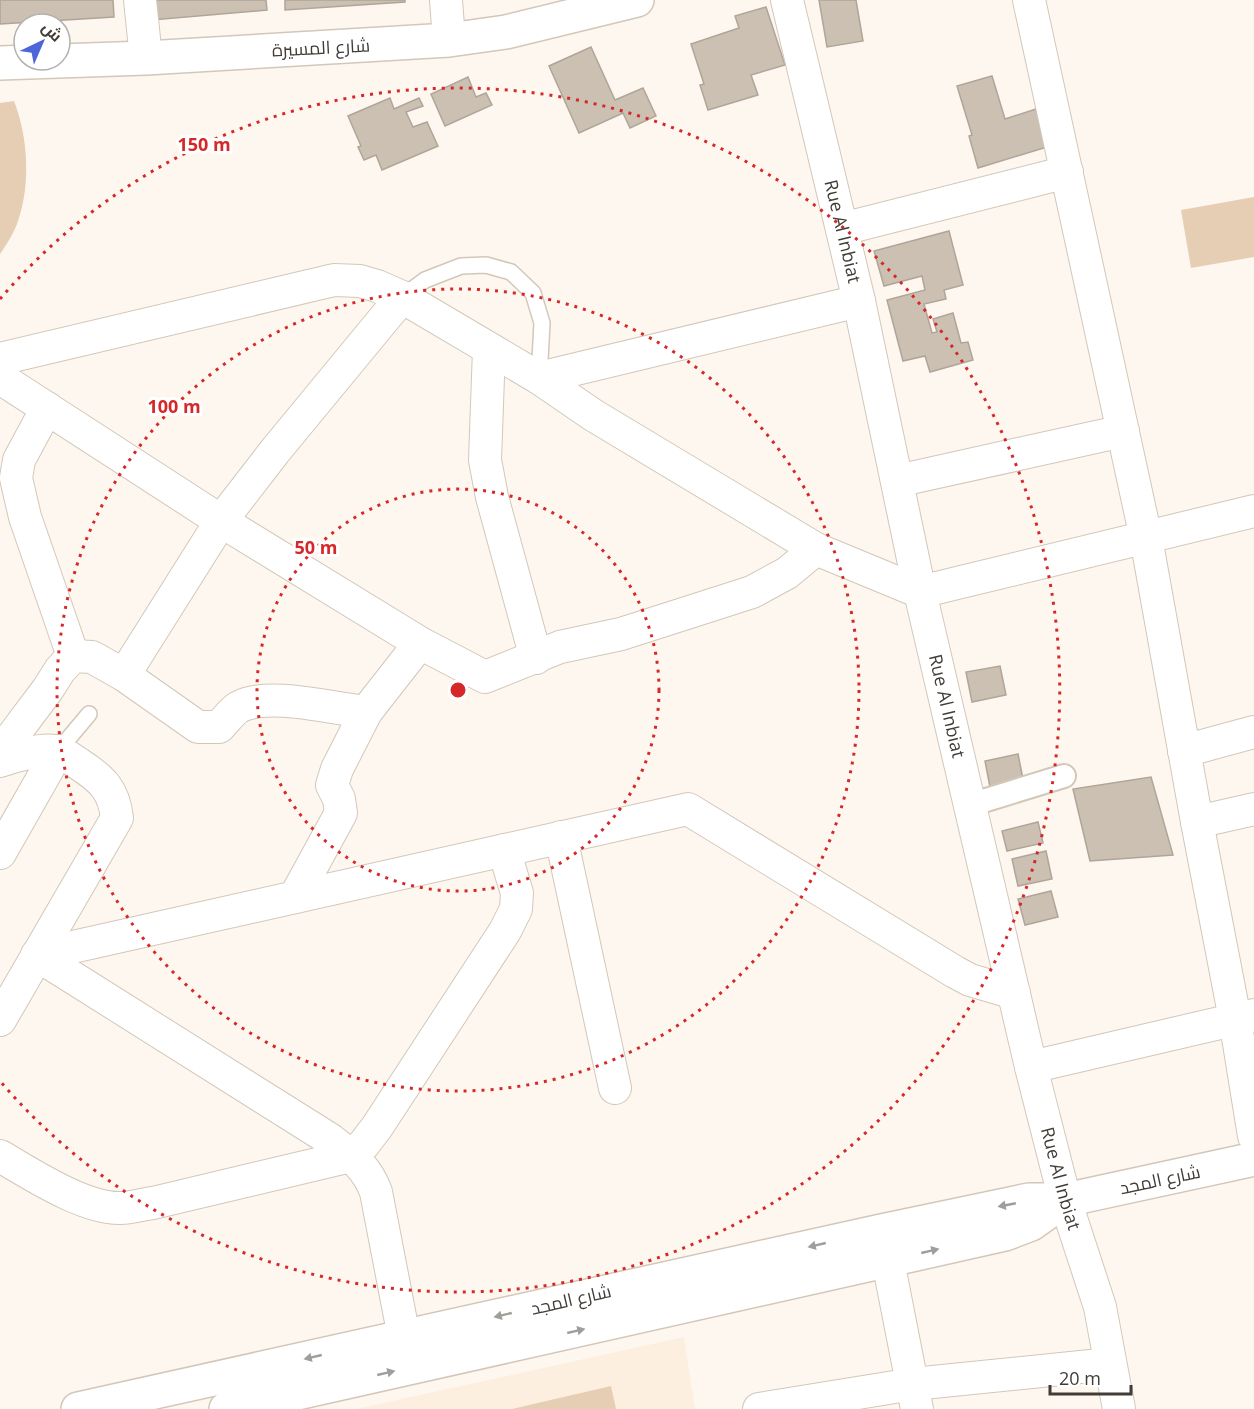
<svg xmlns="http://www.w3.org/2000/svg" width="1254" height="1409" font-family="'Open Sans',Cairo,sans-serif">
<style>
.built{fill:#fdefdf}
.green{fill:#e5ceb3}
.building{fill:#cbc0b2;stroke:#b0a598;stroke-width:1.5}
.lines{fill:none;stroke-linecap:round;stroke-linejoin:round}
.service-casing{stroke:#d2c7b9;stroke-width:18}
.pedestrian-casing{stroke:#d2c7b9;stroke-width:26}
.minor-casing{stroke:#d2c7b9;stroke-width:34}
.tertiary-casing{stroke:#d2c7b9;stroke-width:36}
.secondary-casing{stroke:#d2c7b9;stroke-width:36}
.service{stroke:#fff;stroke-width:15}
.pedestrian{stroke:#fff;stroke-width:22}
.minor{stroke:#fff;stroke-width:32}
.tertiary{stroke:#fff;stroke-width:33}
.secondary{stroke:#fff;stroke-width:33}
.oneway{fill:#a09e9b}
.ring{fill:none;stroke:#d62828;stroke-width:3;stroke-dasharray:3 6}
.labels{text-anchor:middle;stroke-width:6;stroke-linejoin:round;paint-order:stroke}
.street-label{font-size:18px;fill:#413c37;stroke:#fff}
.centre{fill:#d62828;stroke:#fff;stroke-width:3}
.ring-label{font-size:18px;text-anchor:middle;font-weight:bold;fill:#d62828;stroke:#fff;stroke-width:6;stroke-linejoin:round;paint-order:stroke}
</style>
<rect width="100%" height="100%" fill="#fef7ef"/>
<!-- built -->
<polygon class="built" points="684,1337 695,1409 356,1409"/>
<!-- green -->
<g class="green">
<path d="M14,101C28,137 31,184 18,221C14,233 7,244 0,254V103Z"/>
<polygon points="1254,197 1254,257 1191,268 1181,210"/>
<polygon points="611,1386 616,1409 512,1409"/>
</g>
<!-- building -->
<g class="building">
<polygon points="0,0 113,0 114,17 0,24"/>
<polygon points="150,0 266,0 267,10 152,20"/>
<polygon points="285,0 405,0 405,2 285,10"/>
<polygon points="819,0 856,0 863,41 827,47"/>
<polygon points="766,7 785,65 751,75 758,95 708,110 700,85 704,84 691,44 739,28 735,16"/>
<polygon points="591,47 615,100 643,88 656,116 630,128 623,113 579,133 549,66"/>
<polygon points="992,76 1005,119 1036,109 1047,147 978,168 969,136 972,135 957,86"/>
<polygon points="468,77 476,97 486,93 492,105 445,126 431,94"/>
<polygon points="390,98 394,109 419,98 423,106 406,112 413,127 427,122 438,146 382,170 376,155 364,160 358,147 361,146 348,116"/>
<polygon points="949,231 963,285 944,290 946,299 924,304 932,333 937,332 933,319 953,313 961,343 968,342 973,360 930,372 925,356 903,361 887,300 925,290 922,276 884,286 874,251"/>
<polygon points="1000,666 1006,695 972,702 966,672"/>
<polygon points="1018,754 1023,779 990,787 985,761"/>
<polygon points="1151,777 1173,855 1090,861 1073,789"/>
<polygon points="1038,822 1043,843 1007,851 1002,831"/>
<polygon points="1046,851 1052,879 1018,886 1012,859"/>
<polygon points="1051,891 1058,917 1025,925 1018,899"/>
</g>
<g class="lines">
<!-- service casing -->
<g class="service-casing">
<g id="service">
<polyline points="402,297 425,280 461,266 486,265 511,272 533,293 542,323 539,378"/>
<polyline points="58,751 89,714"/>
</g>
</g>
<!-- pedestrian casing -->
<g class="pedestrian-casing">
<polyline id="pedestrian" points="970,805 1064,776"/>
</g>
<!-- minor casing -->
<g class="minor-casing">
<g id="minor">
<polyline points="140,0 146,58"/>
<polyline points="446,0 449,40"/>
<path id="s1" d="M787,0L859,301L920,592L1031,1067L1065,1200L1100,1307L1119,1409"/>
<polyline points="1029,0 1146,538 1197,822 1235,1019 1254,1136"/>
<polyline points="842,229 1067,172"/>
<polyline points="489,349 485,460 492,497 536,658"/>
<polyline points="0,359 334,280 360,281 377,286 402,297 539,378 593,415 816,549 920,592 1254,511"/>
<polyline points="0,378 221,521 420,643 485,677 560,647 621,634 752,592 787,573 816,549"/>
<polyline points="539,378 859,301"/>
<polyline points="47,408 19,460 16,478 25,517 73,656"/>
<polyline points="897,481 1123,431"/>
<path d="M124,675L198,727H219C225,721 232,711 239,707C269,691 333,709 366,712L420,643"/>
<polyline points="1184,751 1254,732"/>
<polyline points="0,753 48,689 60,670 73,656 92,657 124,675 221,521 275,451 402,297"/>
<path d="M0,761C14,756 45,747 59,752C66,755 73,760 79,764C102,779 114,790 117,818L0,1020"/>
<polyline points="1197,822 1254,809"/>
<polyline points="561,837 615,1088"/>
<polyline points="0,853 58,751"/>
<polyline points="295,897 341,813 339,799 332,785 337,769 366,712"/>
<polyline points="37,955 688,809 955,972 970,980 1014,993"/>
<path d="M37,955L331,1140C351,1156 367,1167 376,1192L404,1337"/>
<polyline points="1031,1067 1254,1015"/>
<path d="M0,1156C31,1174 84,1209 121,1208C131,1208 143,1204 153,1203L351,1156L364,1144L377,1127L505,931L516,909L517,893L504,850"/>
<polyline points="888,1261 917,1409"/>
<polyline points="759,1409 913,1384 1110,1364"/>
</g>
</g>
<!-- tertiary casing -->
<g class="tertiary-casing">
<polyline id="tertiary" points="0,63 146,58 449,40 506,32 637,0"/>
</g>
<!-- secondary casing -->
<g class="secondary-casing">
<g id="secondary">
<polyline points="78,1409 881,1231 1029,1200 1065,1200 1254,1159"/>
<polyline points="226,1409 1005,1234 1031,1224 1065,1200"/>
</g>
</g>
<!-- service -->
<use href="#service" class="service"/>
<!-- pedestrian -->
<use href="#pedestrian" class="pedestrian"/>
<!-- minor -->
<use href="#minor" class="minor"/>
<!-- tertiary -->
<use href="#tertiary" class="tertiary"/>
<!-- secondary -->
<use href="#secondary" class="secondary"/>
</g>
<!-- one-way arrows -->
<defs><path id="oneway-solid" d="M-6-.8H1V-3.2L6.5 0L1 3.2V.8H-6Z" transform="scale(1.5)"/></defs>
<g class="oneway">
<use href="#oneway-solid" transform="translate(1007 1205) rotate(169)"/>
<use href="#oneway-solid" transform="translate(817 1245) rotate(167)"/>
<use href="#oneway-solid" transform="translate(930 1251) rotate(-13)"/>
<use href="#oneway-solid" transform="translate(503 1315) rotate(167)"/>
<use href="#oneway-solid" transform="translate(576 1331) rotate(-13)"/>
<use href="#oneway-solid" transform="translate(313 1357) rotate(167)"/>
<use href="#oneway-solid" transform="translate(386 1373) rotate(-13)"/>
</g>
<!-- distance rings -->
<g class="ring">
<circle cx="458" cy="690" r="201"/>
<circle cx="458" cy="690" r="401"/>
<path d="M0 299A602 602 0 1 1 0 1081"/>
</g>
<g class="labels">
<!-- street labels -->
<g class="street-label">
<text transform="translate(321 48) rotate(-3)" y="6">شارع المسيرة</text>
<text dy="6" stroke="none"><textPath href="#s1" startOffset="238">Rue Al Inbiat</textPath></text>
<text dy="6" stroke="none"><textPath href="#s1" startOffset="724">Rue Al Inbiat</textPath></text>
<text dy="6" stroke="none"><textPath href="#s1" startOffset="1210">Rue Al Inbiat</textPath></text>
<text transform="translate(1160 1180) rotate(-12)" y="6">شارع المجد</text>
<text transform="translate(571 1300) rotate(-13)" y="6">شارع المجد</text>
</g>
</g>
<circle cx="458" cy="690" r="9" class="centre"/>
<g class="ring-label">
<text x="204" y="151">150 m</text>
<text x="174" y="413">100 m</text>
<text x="316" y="554">50 m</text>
</g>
<!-- north arrow -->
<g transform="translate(42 42) rotate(44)"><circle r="28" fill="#ffffff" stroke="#b3b1af" stroke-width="1.5"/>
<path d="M0-4.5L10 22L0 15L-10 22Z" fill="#4c66da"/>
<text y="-9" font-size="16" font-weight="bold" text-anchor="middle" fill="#413c37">ش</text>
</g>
<!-- scale -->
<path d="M1050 1385v9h81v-9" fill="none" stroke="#413c37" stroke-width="3"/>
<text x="1059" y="1385" font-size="18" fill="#413c37" stroke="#ffffff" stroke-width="4.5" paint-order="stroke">20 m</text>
</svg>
